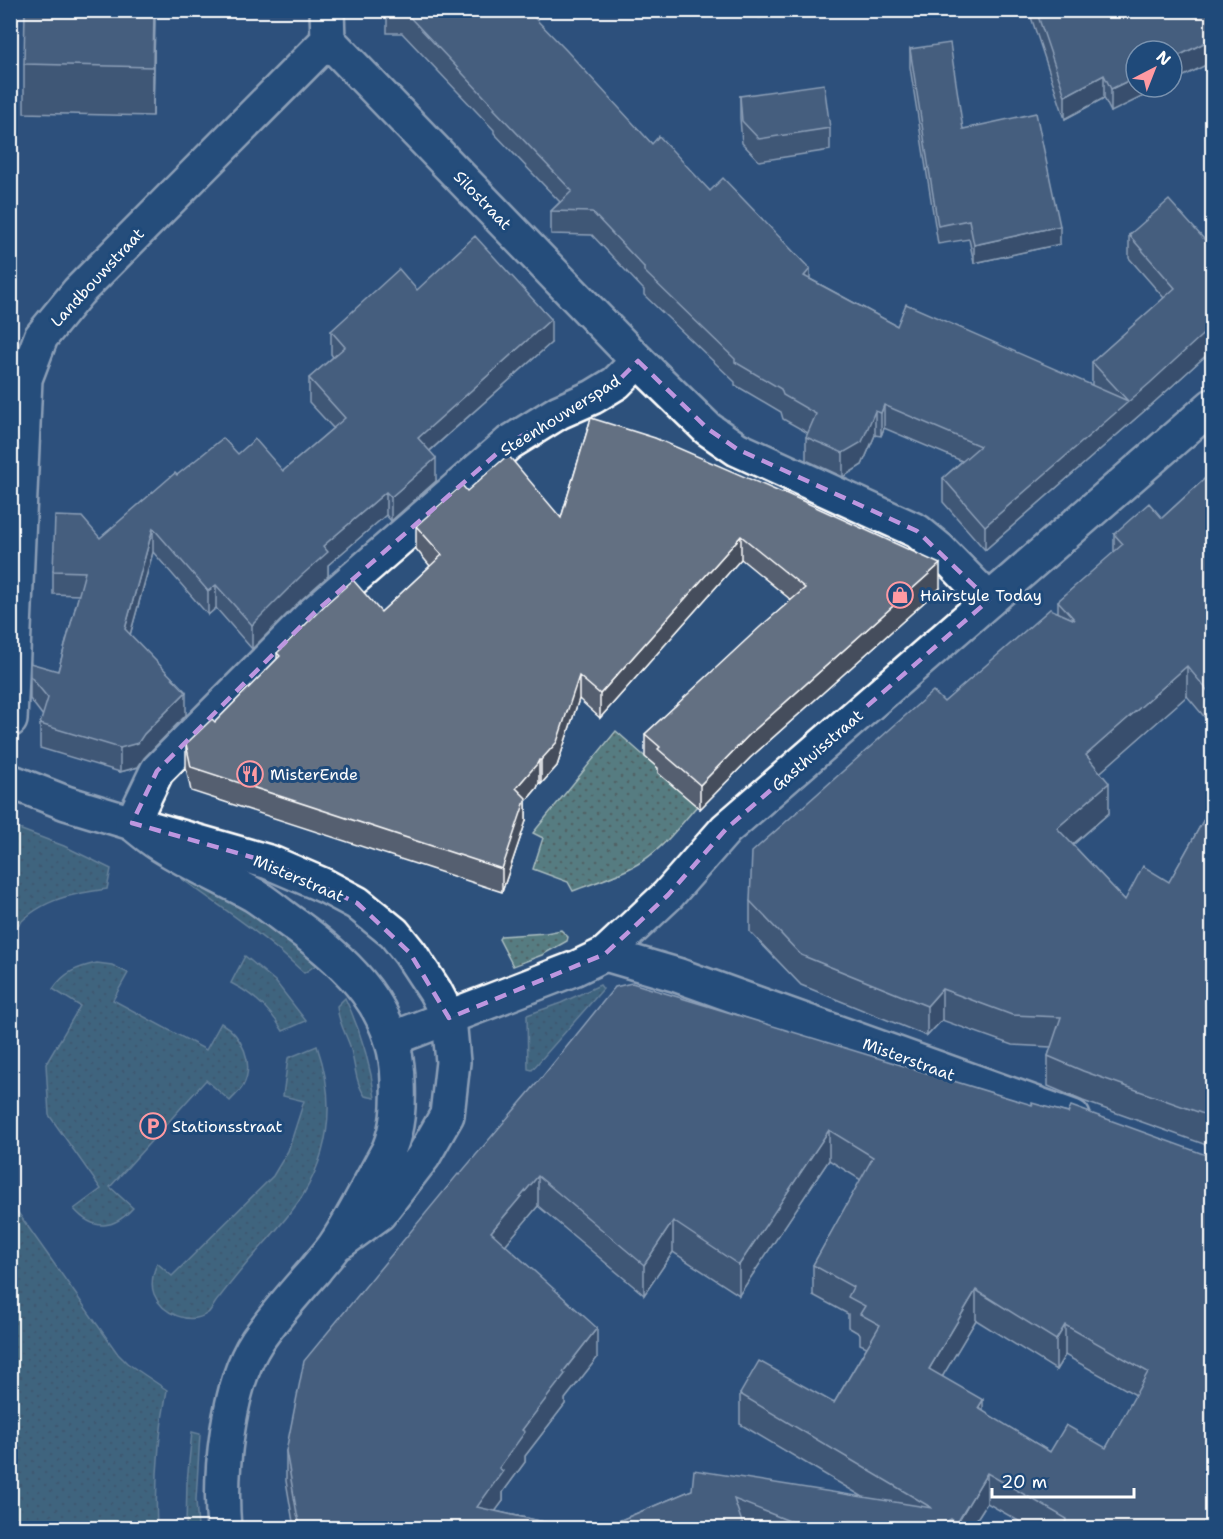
<svg xmlns="http://www.w3.org/2000/svg" width="1223" height="1539" font-family="'Shantell Sans',sans-serif">
<style>
.grass{fill:url(#grass-dots);stroke:#aabdc0;stroke-width:1.5}
.lines{fill:none;stroke-linecap:round;stroke-linejoin:round}
.minor-casing{stroke:#fff;stroke-width:38}
.minor{stroke:#1f4a7a;stroke-width:33}
.wall{fill:#555f70;stroke:#fff;stroke-width:1.5;fill-rule:evenodd}
.shaded-wall{fill:#454e5b;stroke:#fff;stroke-width:1.5}
.building{fill:#636f82;stroke:#fff;stroke-width:1.5;fill-rule:evenodd}
.marked{fill:none;stroke:#bd96df;stroke-width:4.5;stroke-dasharray:12 8;stroke-linejoin:round}
.labels{text-anchor:middle;stroke-width:6;stroke-linejoin:round;paint-order:stroke}
.street-label{font-size:16px;fill:#fff;stroke:#1f4a7a}
.poi-label{font-size:16px;fill:#fff;stroke:#1f4a7a;text-anchor:start}
</style>
<defs>
<pattern id="grass-dots" width="8" height="8" patternUnits="userSpaceOnUse" patternTransform="scale(1.5)"><rect width="8" height="8" fill="#567b81"/><path d="M2 2h.1M6 6h.1" fill="none" stroke="#516466" stroke-width="1.8" stroke-linecap="round"/></pattern>
</defs>
<rect width="100%" height="100%" fill="#2d517c"/>
<filter id="ink" filterUnits="userSpaceOnUse"><feTurbulence type="fractalNoise" baseFrequency=".0167" numOctaves="2"/><feDisplacementMap in="SourceGraphic" scale="12" xChannelSelector="R" yChannelSelector="G"/><feConvolveMatrix kernelMatrix="1 2 1 2 8 2 1 2 1" color-interpolation-filters="sRGB"/></filter>
<g filter="url(#ink)">
<!-- grass -->
<g class="grass">
<path d="M616,731L660,770L697,806C680,826 663,848 641,862C621,875 596,882 573,891L568,882L533,869L543,838L533,833Z"/>
<path d="M11,826L64,846L111,869L107,889C68,894 36,901 11,933Z"/>
<path d="M186,870L261,917L316,965L304,973C266,937 224,909 182,879Z"/>
<polygon points="561,930 568,937 567,941 542,955 513,966 499,939 501,936 546,933"/>
<path d="M245,956L275,981L306,1021L283,1031C270,1009 253,994 231,983Z"/>
<path d="M97,963L112,965L128,973L113,1000L206,1050L221,1023C242,1035 255,1063 243,1086C240,1092 234,1096 230,1101L206,1080L110,1187L133,1208C114,1229 94,1232 74,1209L101,1189L49,1115L46,1064L80,1006L53,989C64,972 78,967 97,963Z"/>
<polygon points="600,985 603,989 532,1070 528,1069 527,1015 561,1003"/>
<path d="M345,998C361,1031 370,1062 375,1098L365,1096C355,1082 355,1063 350,1046C345,1032 338,1021 337,1006Z"/>
<path d="M317,1046C335,1098 332,1147 303,1195C288,1219 266,1241 248,1262C238,1274 228,1286 219,1298C215,1302 212,1309 208,1313C190,1326 162,1314 154,1294C150,1284 153,1273 157,1263L172,1276L273,1176L288,1151L304,1101L283,1096L288,1058Z"/>
<path d="M14,1207L118,1354L127,1363L167,1390C158,1436 155,1482 157,1528H11L10,1210Z"/>
<polygon points="192,1432 200,1434 196,1500 198,1528 186,1528 187,1482"/>
</g>
<g class="lines">
<!-- minor casing -->
<g class="minor-casing">
<g id="minor">
<polyline points="328,40 638,361 708,429 737,449 917,531 939,549 989,600"/>
<polyline points="10,720 25,379 41,337 78,292 328,40 327,10"/>
<polyline points="10,781 66,803 132,823 269,862 325,886 357,903 394,933 410,953 435,991 449,1018 453,1062 447,1115 423,1157 379,1214 342,1241"/>
<path d="M132,823C142,831 151,839 161,845C191,864 223,878 254,895C268,904 281,915 295,925C349,964 397,1010 398,1082C399,1106 398,1127 389,1149C371,1181 355,1215 335,1245C329,1254 321,1262 315,1270C295,1293 274,1316 257,1341C227,1387 219,1475 224,1528"/>
<polyline points="132,823 157,771 314,613 509,443 559,412 593,397 616,383 638,361"/>
<polyline points="605,954 677,975 1073,1117"/>
<polyline points="392,1039 576,968 605,954 668,895 726,829 1212,406"/>
</g>
</g>
<!-- minor -->
<use href="#minor" class="minor"/>
</g>
<!-- wall -->
<g class="wall">
<polygon points="155,10 153,116 24,113 24,64"/>
<polygon points="387,10 528,10 528,12 652,144 710,191 810,279 897,326 1092,385 1092,362 1164,298 1129,258 1129,235 1212,248 1212,350 1150,406 985,550 943,502 943,478 962,461 884,428 881,436 875,435 862,465 843,477 806,460 806,437 808,433 783,419 781,412 735,385 735,382 644,295 644,290 592,235 551,234 551,211 560,202 494,133 494,130 402,33 387,33"/>
<polygon points="758,10 820,10 759,18"/>
<polygon points="1031,10 1212,10 1111,112 1104,98 1065,119 1031,17"/>
<polygon points="910,49 963,129 1060,244 974,263 969,239 938,244 910,67"/>
<polygon points="740,96 830,128 830,150 759,161 742,143 740,118"/>
<polygon points="417,290 551,343 430,451 436,481 391,521 386,515 328,565 328,576 301,600 252,649 216,608 208,615 153,552 130,635 186,715 144,758 138,767 120,772 40,748 40,724 43,716 30,699 30,676 58,671 79,595 53,594 53,571 100,538 177,475 238,454 283,471 333,428 309,402 309,378 333,357 331,354 331,331"/>
<polygon points="591,418 940,588 750,758 700,809 658,773 658,768 645,757 645,734 791,600 741,559 600,718 579,699 557,766 541,784 539,783 537,788 526,801 526,821 502,892 191,791 186,768 186,744 215,722 277,659 277,653 381,612 430,566 416,549 416,526 467,491 561,518"/>
<polygon points="1212,472 1212,726 1187,696 1100,772 1109,813 1073,845 1125,900 1169,882 1212,805 1212,1147 1083,1101 1048,1086 1048,1056 1051,1047 1012,1045 942,1020 927,1036 801,985 750,932 750,901 944,702 1058,612 1058,601 1114,553 1114,534 1162,518"/>
<path d="M1032,1105L1068,1113L1212,1528H1031L987,1503L971,1528H602L692,1490L863,1497L740,1424V1394L834,1403L867,1347L860,1344V1334L848,1327V1314L813,1295V1265L861,1180L829,1160L739,1295L673,1252L644,1295L538,1206L505,1245L597,1358L565,1399V1404L525,1456V1462L503,1492V1501L495,1511L571,1528H294L286,1481V1451L459,1175ZM976,1320L1056,1370L1065,1355L1136,1395L1106,1448L1050,1452L983,1412L942,1376Z"/>
</g>
<!-- shaded-wall -->
<g class="shaded-wall">
<polygon points="154,10 155,10 153,116 153,67"/>
<polygon points="1212,39 1212,62 1172,82 1172,59"/>
<polygon points="1104,75 1104,98 1065,119 1065,96"/>
<polygon points="1136,77 1136,87 1162,87 1111,112 1111,89"/>
<polygon points="1060,226 1060,244 974,263 974,245"/>
<polygon points="810,269 810,292 804,276"/>
<polygon points="551,319 551,343 418,461 418,438"/>
<polygon points="1212,326 1212,350 1150,406 985,550 985,526"/>
<polygon points="884,405 884,428 881,436 881,413"/>
<polygon points="875,411 875,435 862,465 843,477 843,453"/>
<polygon points="436,458 436,481 391,521 391,497"/>
<polygon points="386,492 386,515 328,565 328,576 301,600 252,649 252,625 323,546"/>
<polygon points="153,528 153,552 125,653 125,629"/>
<polygon points="741,536 741,559 600,718 600,694"/>
<polygon points="940,564 940,588 750,758 700,809 700,785 750,734"/>
<polygon points="216,585 216,608 208,615 208,591"/>
<polygon points="1187,666 1187,696 1086,785 1086,755"/>
<polygon points="579,676 579,699 557,766 541,784 541,760"/>
<polygon points="186,692 186,715 144,758 138,767 120,772 120,748 144,734"/>
<polygon points="539,760 539,783 537,788 526,801 526,821 502,892 502,869 516,788"/>
<polygon points="1109,783 1109,813 1057,858 1057,828"/>
<polygon points="942,989 942,1020 927,1036 927,1006"/>
<polygon points="829,1130 829,1160 739,1295 739,1265"/>
<polygon points="538,1176 538,1206 491,1262 491,1232"/>
<polygon points="673,1221 673,1252 644,1295 644,1265"/>
<polygon points="976,1290 976,1320 929,1399 929,1369"/>
<polygon points="1065,1325 1065,1355 1056,1370 1056,1340"/>
<polygon points="597,1328 597,1358 565,1399 565,1404 525,1456 525,1462 503,1492 503,1501 483,1528 477,1507 499,1468 522,1430 563,1372"/>
<polygon points="983,1400 983,1430 978,1408"/>
<polygon points="987,1473 987,1503 971,1528 957,1528 957,1523"/>
<polygon points="951,1519 951,1528 935,1528"/>
</g>
<!-- building -->
<g class="building">
<polygon points="25,10 154,10 153,67 24,64"/>
<polygon points="403,10 527,10 566,50 652,144 659,136 710,191 723,178 810,269 804,276 897,326 906,304 1128,401 1092,362 1175,288 1129,235 1169,200 1212,248 1212,326 1150,383 985,526 943,478 980,446 884,405 881,413 875,411 862,442 843,453 806,437 816,414 783,395 781,389 735,362 735,359 644,271 644,267 592,212 551,211 572,191 494,109 495,108"/>
<polygon points="1036,10 1212,10 1212,39 1172,59 1172,51 1136,51 1136,77 1111,89 1104,75 1065,96"/>
<polygon points="950,43 963,129 1036,113 1060,226 974,245 969,220 938,226 910,49"/>
<polygon points="824,84 830,128 759,139 742,121 740,96"/>
<polygon points="475,236 551,319 418,438 436,458 391,497 386,492 323,546 328,552 301,576 252,625 216,585 208,591 153,528 125,629 186,692 144,734 138,743 120,748 40,724 48,698 30,676 30,663 58,671 85,572 53,571 55,516 82,517 100,538 175,473 177,475 223,438 238,454 255,439 283,471 345,418 309,378 345,347 331,331 399,269 417,290"/>
<polygon points="591,418 655,438 782,493 783,492 940,564 750,734 700,785 658,749 660,747 645,734 760,627 805,588 741,536 600,694 579,676 557,742 541,760 539,760 537,764 516,788 526,798 502,869 191,767 186,744 212,719 215,722 280,656 277,653 327,603 353,580 381,612 442,555 416,526 462,485 467,491 508,455 561,518"/>
<polygon points="1212,472 1212,696 1187,666 1086,755 1109,783 1057,828 1125,900 1143,866 1169,882 1212,805 1212,1117 1083,1071 1048,1056 1061,1017 1012,1015 942,989 927,1006 801,955 750,901 752,852 933,691 944,702 1050,609 1075,620 1058,601 1123,544 1114,534 1149,503 1162,518"/>
<path d="M632,983L1032,1105V1103L1068,1113L1071,1106L1206,1155H1212V1528H1062L1067,1519L987,1473L957,1523L951,1519L935,1528H807L734,1499L744,1528H602L692,1490L694,1470L932,1508L740,1394L759,1361L834,1403L880,1325L860,1314L865,1306L848,1297L853,1287L813,1265L873,1157L829,1130L739,1265L673,1221L644,1265L538,1176L491,1232L597,1328L563,1372L565,1374L522,1430L525,1432L499,1468L503,1471L477,1507L571,1528H301L297,1514L286,1451L304,1361L458,1174L459,1175L543,1076L615,987ZM976,1290L1056,1340L1065,1325L1148,1372L1106,1448L1066,1425L1050,1452L978,1408L983,1400L929,1369Z"/>
</g>
</g>
<!-- marked area -->
<path d="M0 0H1223V1539H0ZM638,361L708,429L737,449L917,531L989,600L726,829L668,895L605,954L449,1018L410,953L357,903L269,862L132,823L157,771L314,613L509,443L616,383Z" fill="#2d517c" fill-opacity=".55" fill-rule="evenodd"/>
<path class="marked" d="M638,361L708,429L737,449L917,531L989,600L726,829L668,895L605,954L449,1018L410,953L357,903L269,862L132,823L157,771L314,613L509,443L616,383Z"/>
<!-- icons -->
<defs>
<g id="shop-ring" transform="scale(1.35)"><circle r="9.5" fill="#1f4a7a" stroke="#ff9aa2" stroke-width="1.5"/><path d="M-5-2.5h2.3a2.7 3.5 0 0 1 5.4 0H5L5.5 6h-11ZM-1.5-2.5h3a1.5 2.3 0 0 0-3 0Z" fill="#ff9aa2"/></g>
<g id="restaurant-ring" transform="scale(1.35)"><circle r="9.5" fill="#1f4a7a" stroke="#ff9aa2" stroke-width="1.5"/><path d="M-5-6h1v4h1v-4h1v4h1v-4h1v5L-1.5 .5V6h-2V.5L-5-1ZM5-6V6H3V1.5H1.5Q1.5-4 5-6Z" fill="#ff9aa2"/></g>
<g id="parking-ring" transform="scale(1.35)"><circle r="9.5" fill="#1f4a7a" stroke="#ff9aa2" stroke-width="1.5"/><path d="M-3.5-5.5H1a3.5 3.5 0 0 1 0 7H-1V5.5H-3.5ZM-1-3.4V-.6H.8a1.4 1.4 0 0 0 0-2.8Z" fill="#ff9aa2"/></g>
</defs>
<g fill-rule="evenodd">
<use href="#shop-ring" x="900" y="595"/>
<use href="#restaurant-ring" x="250" y="774"/>
<use href="#parking-ring" x="153" y="1126"/>
</g>
<g class="labels">
<!-- street labels -->
<g class="street-label">
<text transform="translate(483 200) rotate(46)" y="6">Silostraat</text>
<text transform="translate(97 277) rotate(-47)" y="6">Landbouwstraat</text>
<text transform="translate(560 415) rotate(-32)" y="6">Steenhouwerspad</text>
<text transform="translate(817 750) rotate(-41)" y="6">Gasthuisstraat</text>
<text transform="translate(299 878) rotate(23)" y="6">Misterstraat</text>
<text transform="translate(909 1059) rotate(20)" y="6">Misterstraat</text>
</g>
<!-- poi labels -->
<g class="poi-label">
<text x="920" y="601">Hairstyle Today</text>
<text x="270" y="780">MisterEnde</text>
<text x="172" y="1132">Stationsstraat</text>
</g>
</g>
<!-- margin -->
<rect width="1223" height="1539" fill="none" stroke="#1f4a7a" stroke-width="36"/>
<rect x="18" y="18" width="1187" height="1503" fill="none" stroke="#fff" stroke-width="2" filter="url(#ink)"/>
<!-- north arrow -->
<g transform="translate(1154 69) rotate(42)"><circle r="28" fill="#1f4a7a" stroke="#7992af" stroke-width="1.5"/>
<path d="M0-4.5L10 22L0 15L-10 22Z" fill="#ff9aa2"/>
<text y="-9" font-size="16" font-weight="bold" text-anchor="middle" fill="#ffffff">N</text>
</g>
<!-- scale -->
<path d="M992 1488v9h142v-9" fill="none" stroke="#ffffff" stroke-width="3"/>
<text x="1001" y="1488" font-size="18" fill="#ffffff" stroke="#1f4a7a" stroke-width="4.5" paint-order="stroke">20 m</text>
</svg>
